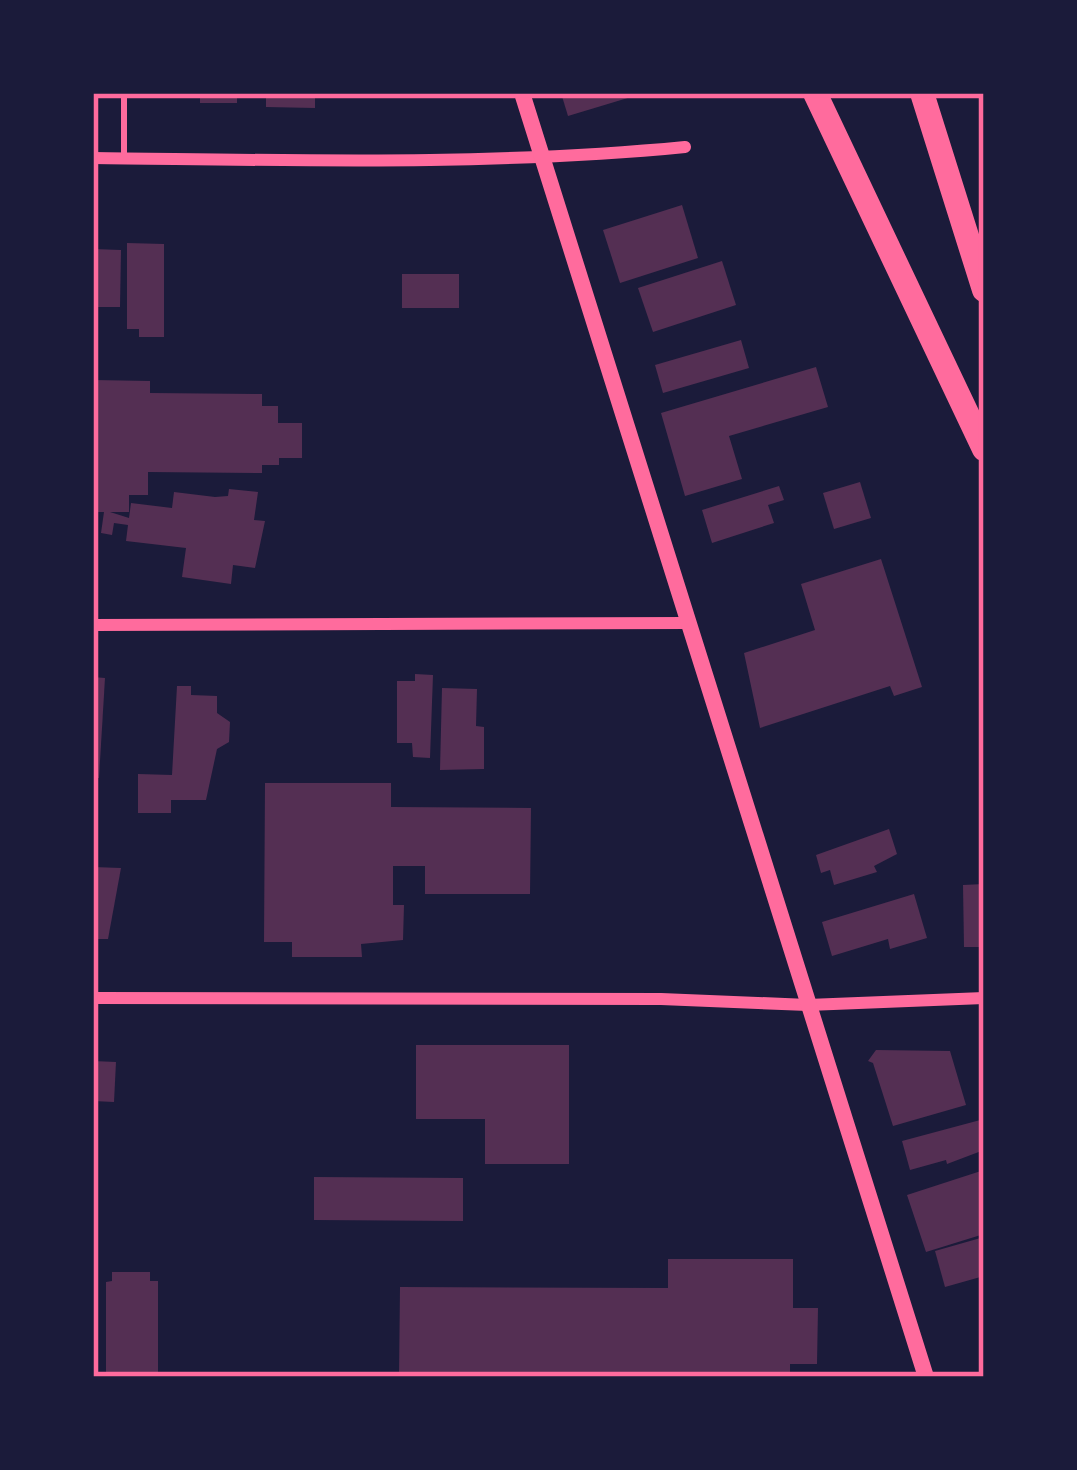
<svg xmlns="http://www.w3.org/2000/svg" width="1077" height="1470" font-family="'Asap Condensed',sans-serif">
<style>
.building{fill:#542f53}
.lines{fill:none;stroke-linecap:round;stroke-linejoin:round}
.service{stroke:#ff6b9d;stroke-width:6}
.minor{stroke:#ff6b9d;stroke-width:12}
.tertiary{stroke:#ff6b9d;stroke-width:16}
.motorway{stroke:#ff6b9d;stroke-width:24}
.neatline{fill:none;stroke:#ff6b9d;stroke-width:4.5}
</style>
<rect width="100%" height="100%" fill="#1b1b3a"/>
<!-- building -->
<g class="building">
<rect x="200" y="93" width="37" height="10"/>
<polygon points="266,93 315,93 315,108 266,107"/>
<polygon points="561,93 641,93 641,94 568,116"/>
<polygon points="682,205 698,258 620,283 603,230"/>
<polygon points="127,243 164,244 164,337 139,337 139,329 127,329"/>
<polygon points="93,249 121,250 120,307 93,307"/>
<polygon points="722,261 736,305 653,332 638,288"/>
<rect x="402" y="274" width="57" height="34"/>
<polygon points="741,340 749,368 663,393 655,365"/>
<polygon points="816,367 828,407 729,436 742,479 685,496 661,413"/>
<polygon points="93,380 150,381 150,393 262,394 262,406 278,406 278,423 302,423 302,458 279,458 279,465 262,465 262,473 148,472 148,495 129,495 129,512 110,512 129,518 131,503 172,508 174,492 215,497 228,496 229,489 258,492 254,520 265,521 255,568 233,565 231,584 182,577 186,548 126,541 128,525 114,523 112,535 101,533 104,512 93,512"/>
<polygon points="860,482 871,518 834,529 823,493"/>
<polygon points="779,486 784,500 768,505 774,523 712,543 702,510"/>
<polygon points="881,559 922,687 894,696 890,686 760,728 744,653 815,630 801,584"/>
<polygon points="415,674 433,675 430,758 413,757 412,743 397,743 397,681 415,681"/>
<polygon points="93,677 105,678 99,778 93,778"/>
<polygon points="177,686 191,686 191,695 217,696 217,713 230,722 229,742 217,749 206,800 171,800 171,813 138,813 138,774 172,775"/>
<polygon points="442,688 477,689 476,726 484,727 484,769 440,770"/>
<polygon points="265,783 391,783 391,807 531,808 530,894 425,894 425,866 393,866 393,905 404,905 403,940 361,944 362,957 292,957 292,942 264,942"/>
<polygon points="889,829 897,854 874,866 877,872 834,885 830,870 821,873 816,855"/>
<polygon points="93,867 121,868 108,939 93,939"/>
<polygon points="984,884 984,947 964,947 963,885"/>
<polygon points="914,894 927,938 890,949 888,939 832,956 822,922"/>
<polygon points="416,1045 569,1045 569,1164 485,1164 485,1119 416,1119"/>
<polygon points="876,1050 950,1051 966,1105 893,1126 873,1063 868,1061"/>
<polygon points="93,1061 116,1062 114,1102 93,1101"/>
<polygon points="984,1119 984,1150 947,1164 946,1160 910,1170 902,1141"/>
<polygon points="984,1170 984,1234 926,1252 907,1195"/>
<polygon points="314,1177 463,1178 463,1221 314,1220"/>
<polygon points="984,1237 984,1276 945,1287 935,1251"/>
<polygon points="668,1259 793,1259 793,1308 818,1308 817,1364 790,1364 790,1377 399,1377 400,1287 668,1288"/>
<polygon points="112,1272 150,1272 150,1281 158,1281 158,1377 106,1377 106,1282 112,1281"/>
</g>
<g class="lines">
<!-- service -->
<polyline class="service" points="124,93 124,155"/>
<!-- minor -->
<g class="minor">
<path d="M93,158C290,160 489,166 685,147"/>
<polyline points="93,625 688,623"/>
<polyline points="93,998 661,999 808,1005 984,998"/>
</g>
<!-- tertiary -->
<polyline class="tertiary" points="522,93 926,1377"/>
<!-- motorway -->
<g class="motorway">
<polyline points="815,93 984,449"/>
<polyline points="922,93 984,290"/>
</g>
</g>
<!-- border -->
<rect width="1077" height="1470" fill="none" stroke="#1b1b3a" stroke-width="192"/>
<rect x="96" y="96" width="885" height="1278" class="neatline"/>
</svg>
